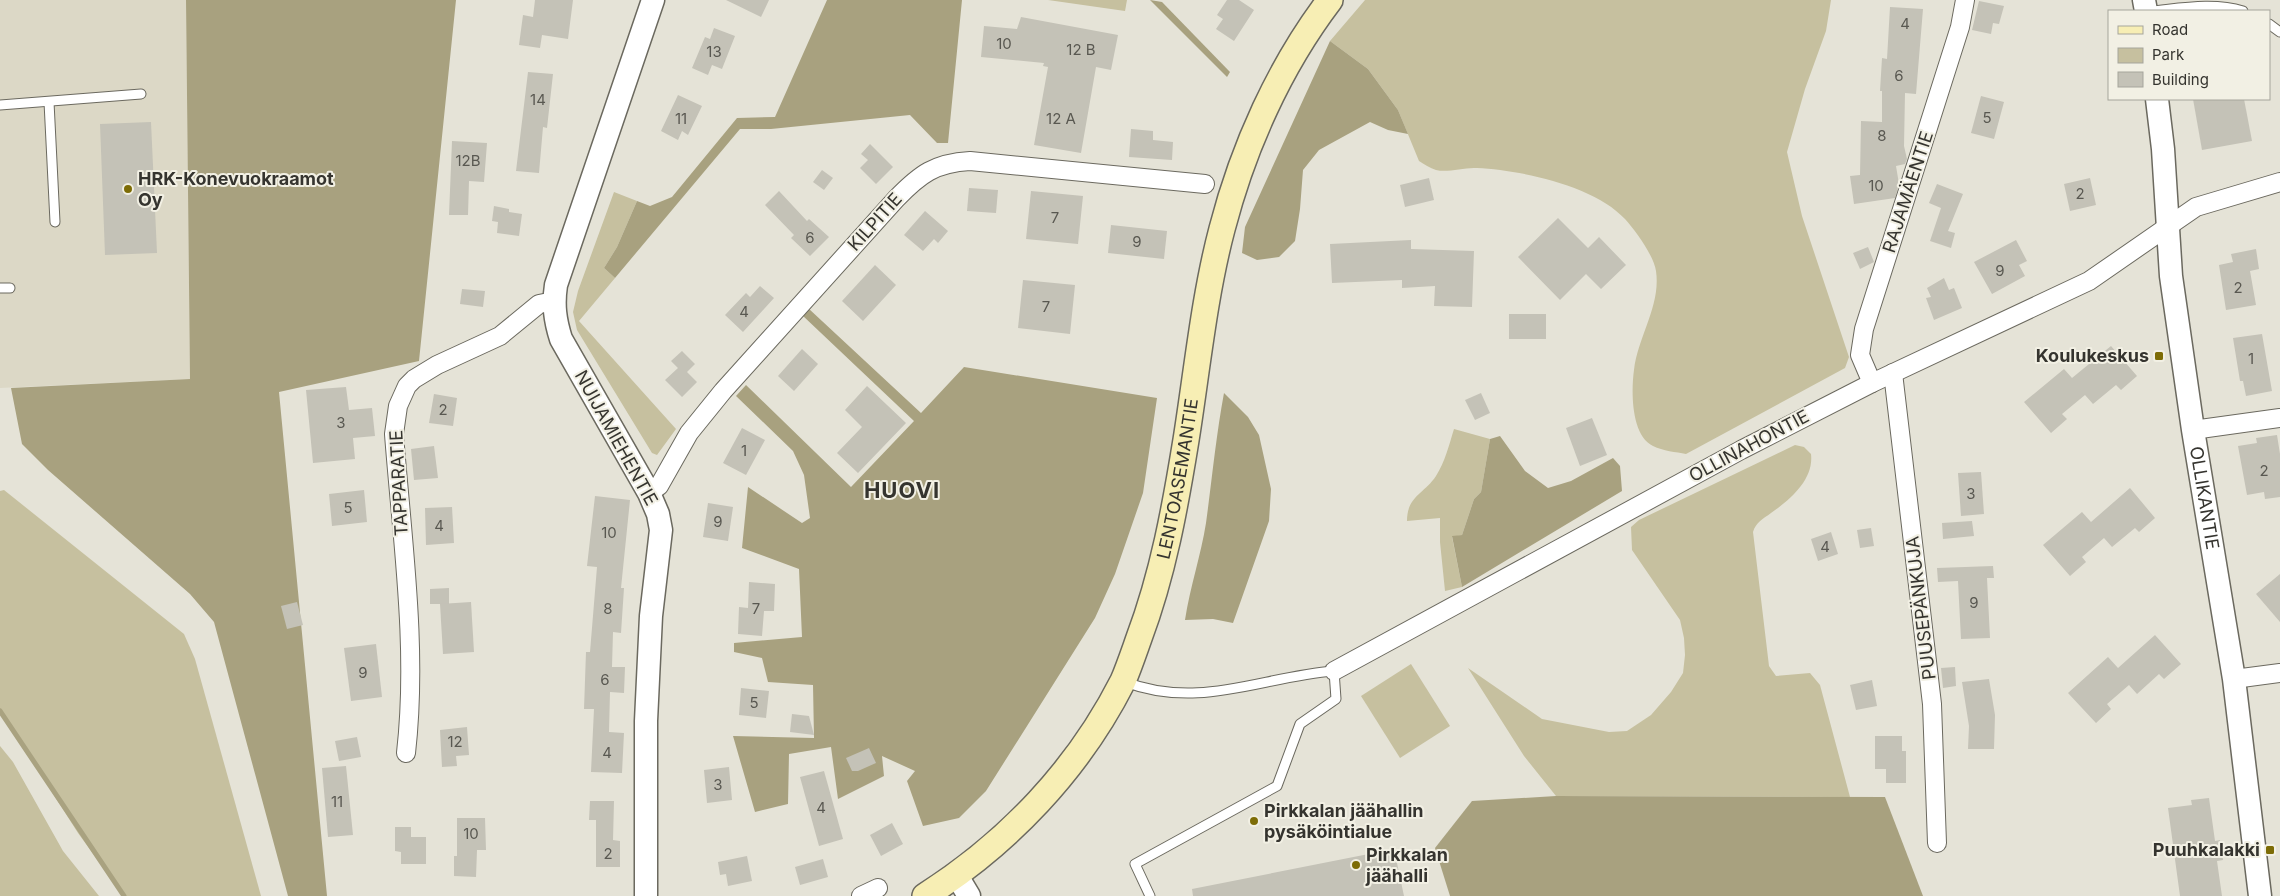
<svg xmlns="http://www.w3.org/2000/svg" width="2280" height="896" font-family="Inter,sans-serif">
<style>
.built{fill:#dcd8c6}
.green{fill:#c6c09f}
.forest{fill:#a8a17f}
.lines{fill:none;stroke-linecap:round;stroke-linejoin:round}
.stream{stroke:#a9a280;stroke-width:5}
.building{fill:#c4c2b7}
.service-casing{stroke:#6b695f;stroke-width:11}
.minor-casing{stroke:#6b695f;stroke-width:20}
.tertiary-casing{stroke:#6b695f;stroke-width:25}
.secondary-casing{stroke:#6b695f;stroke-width:28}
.service{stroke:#fff;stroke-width:9}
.minor{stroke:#fff;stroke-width:18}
.tertiary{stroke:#fff;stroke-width:22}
.secondary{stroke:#f7eeb4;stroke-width:25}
.poi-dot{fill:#7d6c06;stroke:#f2f0e4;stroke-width:2}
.labels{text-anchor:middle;stroke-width:4;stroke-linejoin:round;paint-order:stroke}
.number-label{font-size:15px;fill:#595851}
.poi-label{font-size:18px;font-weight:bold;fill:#35342f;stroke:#f2f0e4;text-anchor:start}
.street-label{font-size:18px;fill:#35342f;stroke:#f2f0e4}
.district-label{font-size:22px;font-weight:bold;letter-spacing:1px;fill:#35342f;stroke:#f2f0e4}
</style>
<rect width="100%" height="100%" fill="#e5e3d7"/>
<!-- built -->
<polygon class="built" points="0,0 186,0 190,379 0,388"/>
<!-- green -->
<g class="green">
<polygon points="1048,0 1127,0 1125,11"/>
<path d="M1365,0H1831L1826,31L1805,89L1787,152L1802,216L1849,357L1845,368L1686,454C1676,452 1663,451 1653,446C1631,436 1631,391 1634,370C1638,336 1661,306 1656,271C1654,256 1635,230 1625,219C1595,186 1521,170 1477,168C1464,167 1448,173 1436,170C1430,168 1424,164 1419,161L1398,110L1368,69L1330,41Z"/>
<polygon points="614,192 637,201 617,247 604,268 615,278 579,321 676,429 657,455 652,453 577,330 573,312 578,291"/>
<path d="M1454,429L1490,439L1481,492L1474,499L1462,535L1452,537L1462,587L1445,591L1440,542V518L1407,521C1407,496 1424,494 1436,476C1445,462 1449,445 1454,429Z"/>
<path d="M1795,445L1804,447L1811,454C1814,479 1791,499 1771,513C1763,519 1756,522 1753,532L1769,666L1776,676L1810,673L1820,685L1850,797L1556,796L1524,756L1468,668L1542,719L1609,732L1627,731L1651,715L1671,692L1683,673L1685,655L1684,638L1680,620L1632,550L1631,527L1639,520Z"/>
<polygon points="4,490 184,634 195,659 261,896 124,896 78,833 0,710 0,491"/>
<polygon points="1411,664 1450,726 1400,758 1361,696"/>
<polygon points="0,746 13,762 63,851 99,896 0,896"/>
</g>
<!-- forest -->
<g class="forest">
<polygon points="186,0 456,0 419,361 279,392 327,896 288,896 214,622 190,594 48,470 22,444 11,388 190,379"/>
<polygon points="827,0 962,0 948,143 937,143 910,115 771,129 740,129 615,278 604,268 617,247 637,201 650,206 672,197 737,118 775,117"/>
<polygon points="1150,0 1162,2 1230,72 1227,77"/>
<polygon points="1330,41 1368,69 1398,110 1408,134 1388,130 1370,122 1319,150 1303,170 1300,209 1295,241 1279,257 1257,260 1242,253 1245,227"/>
<polygon points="808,308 921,413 964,367 1157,398 1143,493 1115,574 1095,618 986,791 959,818 923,826 907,781 915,771 882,756 884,776 838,799 831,747 789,754 788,804 755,812 733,736 814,738 813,685 768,682 762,658 734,652 734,643 802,637 799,569 742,548 748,487 802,523 810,518 804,475 793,451 736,396 746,385 851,487 914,421 802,315"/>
<path d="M1224,393L1248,417L1259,435L1271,489L1269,521L1233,623L1213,619L1185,620C1190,587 1201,555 1206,523C1212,479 1216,436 1224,393Z"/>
<polygon points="1500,436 1525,471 1548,488 1571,481 1613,458 1620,466 1622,491 1462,587 1452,536 1462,535 1474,499 1481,492 1490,439"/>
<polygon points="1556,796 1885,797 1923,896 1450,896 1435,848 1472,801"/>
</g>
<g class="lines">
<!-- stream -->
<polyline class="stream" points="0,711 124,896"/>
</g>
<!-- building -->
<g class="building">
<polygon points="535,0 573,0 568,39 542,35 540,48 519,45 523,15 533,17"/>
<polygon points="726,0 769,0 761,17"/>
<polygon points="1227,0 1239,0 1254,10 1234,41 1216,29 1223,19 1217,15"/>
<polygon points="1979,1 2004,6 1999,24 1993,23 1991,34 1972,30"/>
<polygon points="1890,7 1923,9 1916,94 1905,93 1904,146 1907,159 1905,164 1896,166 1899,184 1895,198 1854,204 1850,176 1860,175 1861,121 1882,122 1882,91 1880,91 1882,58 1887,59"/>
<polygon points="1021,17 1118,35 1111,70 1096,67 1081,153 1034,145 1048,67 1043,66 1044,63 981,57 984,26 1017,29"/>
<polygon points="714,28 735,36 722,69 712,65 708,75 692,68 705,37 710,39"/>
<polygon points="528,72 553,74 547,128 543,127 539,173 516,171"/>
<polygon points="678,95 702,106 688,135 682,131 678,140 661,131"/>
<polygon points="1981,96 2004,102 1994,139 1971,133"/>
<polygon points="2193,99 2244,99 2252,141 2202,150"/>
<polygon points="151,122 157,253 105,255 100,124"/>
<polygon points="1131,129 1153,131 1153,140 1173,142 1172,160 1129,157"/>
<polygon points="452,141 487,143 484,182 469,181 468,215 449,215"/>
<polygon points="870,144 893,167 876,184 860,168 868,160 861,154"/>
<polygon points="822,170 833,178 824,190 813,182"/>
<polygon points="1429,178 1434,200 1405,207 1400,185"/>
<polygon points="2090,178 2096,205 2070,211 2064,184"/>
<polygon points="1937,184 1963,194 1948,231 1955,233 1951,248 1930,241 1941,208 1929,203"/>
<polygon points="969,188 998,190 996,213 967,211"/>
<polygon points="779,191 807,221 809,219 829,237 810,256 791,238 794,235 765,205"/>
<polygon points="1031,191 1083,196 1078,244 1026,239"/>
<polygon points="494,206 509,209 509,212 522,214 519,236 497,233 498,222 492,221"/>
<polygon points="925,211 948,231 938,243 934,239 923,251 904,235"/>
<polygon points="1558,218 1588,248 1599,237 1626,265 1601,289 1586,274 1560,300 1518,257"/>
<polygon points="1111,225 1167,231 1164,259 1108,253"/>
<polygon points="1411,240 1411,249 1474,251 1472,307 1434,306 1435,286 1402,288 1402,280 1332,283 1330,244"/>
<polygon points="2016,240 2027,261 2019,265 2025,276 1992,294 1974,262"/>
<polygon points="1868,247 1874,262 1860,269 1853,253"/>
<polygon points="2256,249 2259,269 2250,271 2256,305 2226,310 2219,265 2233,262 2231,254"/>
<polygon points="875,265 896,285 863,321 842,301"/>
<polygon points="1944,278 1949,290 1954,288 1962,308 1934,320 1926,298 1931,297 1927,288"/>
<polygon points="1023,280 1075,285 1070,334 1018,328"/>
<polygon points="760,286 774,298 743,332 725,315 746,293 750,297"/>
<polygon points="462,289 485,291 483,307 460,304"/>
<rect x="1509" y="314" width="37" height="25"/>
<polygon points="2262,334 2272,391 2246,396 2243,381 2240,381 2233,338"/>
<polygon points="2111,346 2137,376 2121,390 2116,385 2093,404 2085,395 2062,414 2067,419 2051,433 2024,402 2064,369 2072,378"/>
<polygon points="802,349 818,364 794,391 778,376"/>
<polygon points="682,351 695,364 687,372 697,382 682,397 665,380 678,368 671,361"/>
<polygon points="867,386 906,423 858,473 837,453 862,427 845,410"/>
<polygon points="346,387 349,410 372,408 375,436 353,438 355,459 313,463 306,390"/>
<polygon points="1481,393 1490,413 1475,420 1465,400"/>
<polygon points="434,394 457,398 453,426 429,423"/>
<polygon points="1592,418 1607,455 1580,466 1566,428"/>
<polygon points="742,428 765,440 746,475 723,463"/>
<polygon points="2277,435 2280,454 2280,497 2265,499 2264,492 2247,495 2238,446 2257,443 2256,438"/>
<polygon points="434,446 438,478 414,480 411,449"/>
<polygon points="1981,472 1984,514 1961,516 1958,473"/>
<polygon points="2130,488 2155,518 2139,532 2135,528 2112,547 2104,538 2082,557 2086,562 2070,576 2043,545 2082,512 2091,522"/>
<polygon points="364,490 367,522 332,526 329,494"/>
<polygon points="595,496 630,500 621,588 624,588 621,633 613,632 612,667 625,667 624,693 610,692 609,732 624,733 622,773 591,772 594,709 584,709 586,652 590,652 597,567 587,566"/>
<polygon points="708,503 733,507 728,541 703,537"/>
<polygon points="452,507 454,543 426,545 425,508"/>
<polygon points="1972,521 1974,536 1943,539 1942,523"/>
<polygon points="1871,528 1874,546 1860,548 1857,530"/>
<polygon points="1831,532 1838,554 1818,561 1811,539"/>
<polygon points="1993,566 1994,578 1987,578 1990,638 1961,639 1958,581 1938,582 1937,568"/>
<polygon points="2280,574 2280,622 2256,594"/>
<polygon points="749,582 775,584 774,611 764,611 762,636 738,634 739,607 748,608"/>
<polygon points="449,588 449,604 430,604 430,589"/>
<polygon points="297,602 303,625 287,629 281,606"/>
<polygon points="471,602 474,652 443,654 440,604"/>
<polygon points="2155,635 2181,664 2164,679 2159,674 2137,694 2129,685 2107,704 2111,709 2096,723 2068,693 2108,657 2118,668"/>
<polygon points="376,644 382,697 351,701 344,648"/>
<polygon points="1955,667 1956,686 1943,688 1941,668"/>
<polygon points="1989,679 1995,715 1994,749 1968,749 1969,726 1962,682"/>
<polygon points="1872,680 1877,706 1856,710 1850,685"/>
<polygon points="741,688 769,691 766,718 739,715"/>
<polygon points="792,714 809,716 814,735 790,732"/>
<polygon points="467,727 469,755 456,756 457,766 442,767 440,730"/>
<polygon points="1875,736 1902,736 1902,751 1906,751 1906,783 1886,783 1886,769 1875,769"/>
<polygon points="357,737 361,757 339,761 335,741"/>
<polygon points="869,748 876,763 858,771 852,771 846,758"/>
<polygon points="346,766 353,835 328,837 322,768"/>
<polygon points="729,767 732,800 707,803 704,770"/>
<polygon points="824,771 843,839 819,846 800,777"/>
<polygon points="2209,798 2215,841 2220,840 2223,860 2217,861 2222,896 2180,896 2168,808 2192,805 2191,800"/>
<polygon points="590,801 614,801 613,840 620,841 620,867 596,867 596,820 589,820"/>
<polygon points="457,818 485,818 486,850 477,850 476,877 454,876 454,856 457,856"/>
<polygon points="892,823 903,844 881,856 870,835"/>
<polygon points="395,827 411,827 411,837 426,837 426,864 401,864 401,852 395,851"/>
<polygon points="1394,849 1404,896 1193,896 1192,889"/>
<polygon points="747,856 752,881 728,886 726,874 720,875 718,862"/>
<polygon points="823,859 828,877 800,885 795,867"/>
</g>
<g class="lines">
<!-- service casing -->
<g class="service-casing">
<g id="service">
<path d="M2152,11C2182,8 2214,2 2243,11"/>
<polyline points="2269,24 2280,32"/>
<polyline points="49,102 55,222"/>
<polyline points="0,105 141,94"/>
<polyline points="0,288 10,288"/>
<path d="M1125,682C1200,710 1260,677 1334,671L1336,699L1300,724L1277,786L1135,864L1150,896"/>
</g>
</g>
<!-- minor casing -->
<g class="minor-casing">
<g id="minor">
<polyline points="1893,373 1932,704 1937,843"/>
<polyline points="1872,383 1860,355 1864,329 1960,27 1965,0"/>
<polyline points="2193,430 2280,418"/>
<path d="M649,493L659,486L689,433L723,391L896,199C920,174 935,163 970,161L1205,184"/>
<polyline points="1334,671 1741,450 1872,383 2089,281 2196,207 2280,182"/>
<polyline points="2234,679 2280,673"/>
<path d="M406,753C418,648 402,540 394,434L398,406L407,386L414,379L437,365L500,336L539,304L554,301"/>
<polyline points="861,896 878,888"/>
</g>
</g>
<!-- tertiary casing -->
<g class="tertiary-casing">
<g id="tertiary">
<polyline points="2144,0 2146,11"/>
<path id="s1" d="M2157,99L2163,149L2171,276L2193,430L2234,679L2260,896"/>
<polyline points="957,876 969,896"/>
<path d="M646,896V721L651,616L661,530L658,514L649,493L561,339C555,320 553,305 556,285L653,0"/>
</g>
</g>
<!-- secondary casing -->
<g class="secondary-casing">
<g id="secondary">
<path id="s2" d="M925,896C1008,843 1078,770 1123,681C1129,667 1134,652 1139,638C1163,574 1175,508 1186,440C1197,371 1204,297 1222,229C1243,148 1279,67 1330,0"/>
</g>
</g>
<!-- service -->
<use href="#service" class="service"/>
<!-- minor -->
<use href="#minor" class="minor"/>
<!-- tertiary -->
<use href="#tertiary" class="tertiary"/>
<!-- secondary -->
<use href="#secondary" class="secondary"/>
</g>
<!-- markers -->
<g class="poi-dot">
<circle cx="128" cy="189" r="5"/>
<rect x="2154" y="351" width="10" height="10" rx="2.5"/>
<circle cx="1254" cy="821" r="5"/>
<rect x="2265" y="845" width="10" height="10" rx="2.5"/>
<circle cx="1356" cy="865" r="5"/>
</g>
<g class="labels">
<!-- number labels -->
<g class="number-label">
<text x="1905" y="29">4</text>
<text x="1004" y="49">10</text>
<text x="1081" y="55">12 B</text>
<text x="714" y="57">13</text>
<text x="1899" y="81">6</text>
<text x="538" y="105">14</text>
<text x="1987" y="123">5</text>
<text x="681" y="124">11</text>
<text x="1061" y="124">12 A</text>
<text x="1882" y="141">8</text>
<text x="468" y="166">12B</text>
<text x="1876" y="191">10</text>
<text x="2080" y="199">2</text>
<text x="1055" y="223">7</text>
<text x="810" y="243">6</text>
<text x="1137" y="247">9</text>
<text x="2000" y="276">9</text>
<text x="2238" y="293">2</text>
<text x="1046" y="312">7</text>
<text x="744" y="317">4</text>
<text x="2251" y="364">1</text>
<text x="443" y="415">2</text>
<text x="341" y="428">3</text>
<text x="744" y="456">1</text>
<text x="2264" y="476">2</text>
<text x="1971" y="499">3</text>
<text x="348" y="513">5</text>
<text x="718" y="527">9</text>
<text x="439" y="531">4</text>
<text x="609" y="538">10</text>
<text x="1825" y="552">4</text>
<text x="1974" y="608">9</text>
<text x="608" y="614">8</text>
<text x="756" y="614">7</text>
<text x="363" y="678">9</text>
<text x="605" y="685">6</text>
<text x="754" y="708">5</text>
<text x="455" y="747">12</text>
<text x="607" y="758">4</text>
<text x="718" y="790">3</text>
<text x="337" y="807">11</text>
<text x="821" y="813">4</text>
<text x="471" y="839">10</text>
<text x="608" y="859">2</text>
</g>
<!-- poi labels -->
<g class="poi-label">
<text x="138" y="185">HRK-Konevuokraamot<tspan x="138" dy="21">Oy</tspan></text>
<text x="2149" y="362" text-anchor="end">Koulukeskus</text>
<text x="1264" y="817">Pirkkalan jäähallin<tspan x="1264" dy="21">pysäköintialue</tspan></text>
<text x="2260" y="856" text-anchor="end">Puuhkalakki</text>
<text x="1366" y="861">Pirkkalan<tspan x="1366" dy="21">jäähalli</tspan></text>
</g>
<!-- street labels -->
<g class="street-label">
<text transform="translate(1908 192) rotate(-72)" y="6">RAJAMÄENTIE</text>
<text transform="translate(875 222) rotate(-48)" y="6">KILPITIE</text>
<text transform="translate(616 438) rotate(61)" y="6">NUIJAMIEHENTIE</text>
<text transform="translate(1749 446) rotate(-28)" y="6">OLLINAHONTIE</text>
<text dy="6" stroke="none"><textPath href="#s2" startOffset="506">LENTOASEMANTIE</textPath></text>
<text transform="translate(399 483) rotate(-93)" y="6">TAPPARATIE</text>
<text dy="6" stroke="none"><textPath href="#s1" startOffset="402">OLLIKANTIE</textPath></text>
<text transform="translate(1921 608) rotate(-97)" y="6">PUUSEPÄNKUJA</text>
</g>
<!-- district labels -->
<g class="district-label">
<text x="902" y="498">HUOVI</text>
</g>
</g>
<!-- legend -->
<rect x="2108" y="10" width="162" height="90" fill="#f2f0e4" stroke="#a6a59c"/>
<rect x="2118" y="26" width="25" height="8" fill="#f7eeb4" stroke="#a6a59c"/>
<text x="2152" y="35" font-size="15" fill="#35342f">Road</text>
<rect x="2118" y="48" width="25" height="15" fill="#c6c09f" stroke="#a6a59c"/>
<text x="2152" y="60" font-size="15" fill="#35342f">Park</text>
<rect x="2118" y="72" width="25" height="15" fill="#c4c2b7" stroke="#a6a59c"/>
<text x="2152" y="85" font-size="15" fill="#35342f">Building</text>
</svg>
